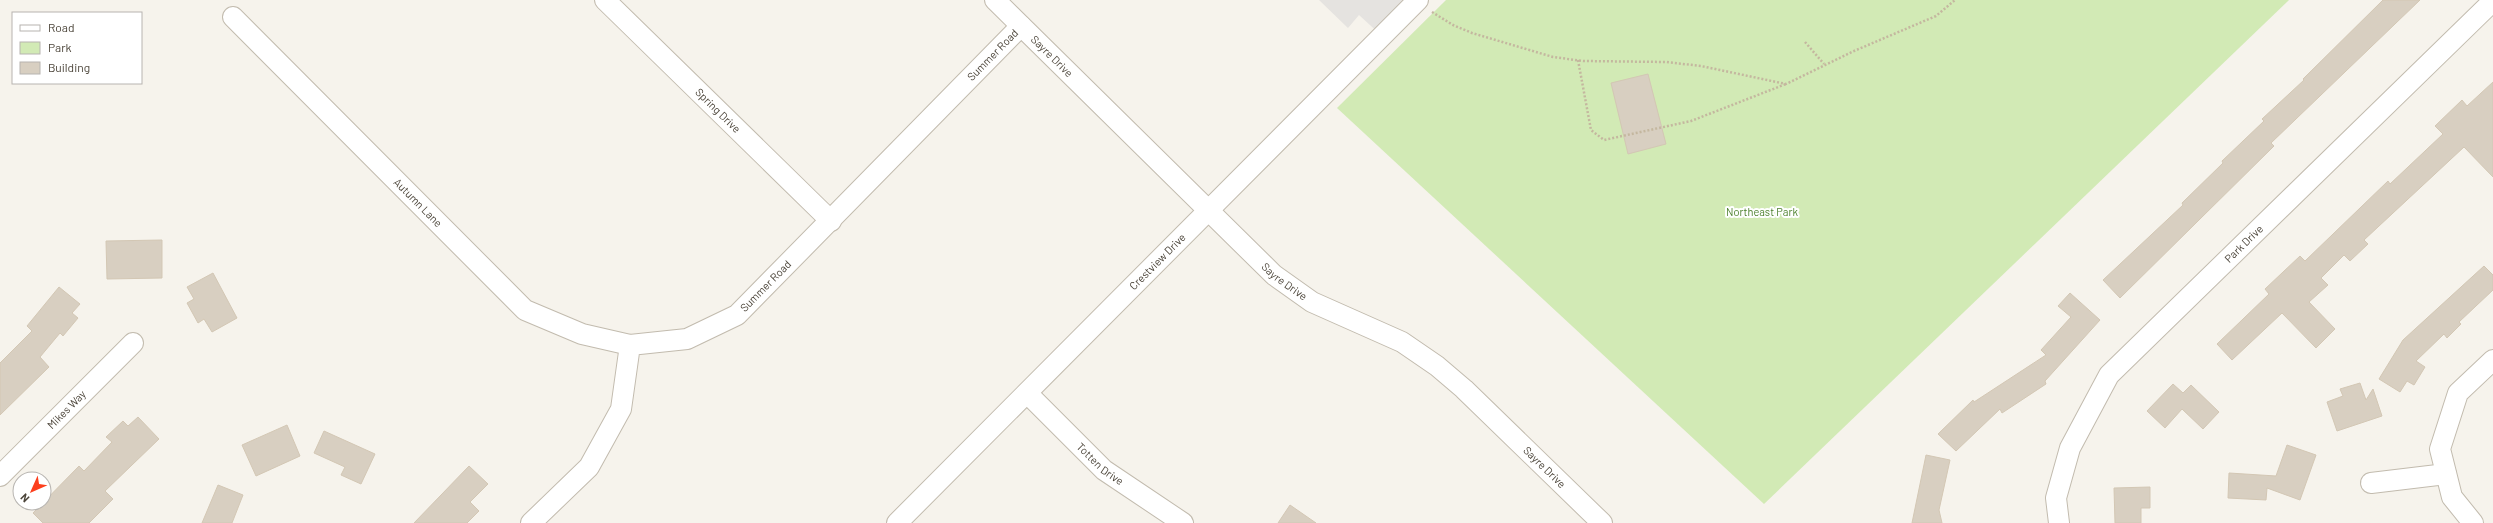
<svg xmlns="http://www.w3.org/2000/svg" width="2493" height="523" font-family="Barlow,sans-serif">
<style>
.green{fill:#d2eab5}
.parking{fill:#e5e3e0}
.building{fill:#d8cfc1;stroke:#d3c7b4}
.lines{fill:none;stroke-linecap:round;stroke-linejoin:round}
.minor-casing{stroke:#c2bbae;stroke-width:22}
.path{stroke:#c4b79f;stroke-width:2.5;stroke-dasharray:2 2;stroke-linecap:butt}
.minor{stroke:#fff;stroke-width:20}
.labels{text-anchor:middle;stroke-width:4;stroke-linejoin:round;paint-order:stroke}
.street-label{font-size:11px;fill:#4b4439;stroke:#fff}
.park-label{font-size:11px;fill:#4a7f2a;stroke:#fff}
</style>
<rect width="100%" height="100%" fill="#f6f3ec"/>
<!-- green -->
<polygon class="green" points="1446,0 2289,0 1764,504 1337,108"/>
<!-- parking -->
<polygon class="parking" points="1319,0 1418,0 1382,36 1359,15 1348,28"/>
<!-- building -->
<g class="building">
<polygon points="2383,0 2420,0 2271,143 2274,146 2120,298 2103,280 2183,205 2182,203 2223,163 2222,161 2264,121 2262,119 2304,80 2303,79"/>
<polygon points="1648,74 1666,144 1628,154 1611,83"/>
<polygon points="2493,82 2493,177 2464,147 2364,240 2368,244 2350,261 2344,255 2321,278 2328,285 2309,302 2335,329 2316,348 2282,313 2232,360 2217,344 2269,294 2265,289 2300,256 2305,261 2388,181 2390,184 2443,134 2435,126 2462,100 2467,106"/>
<polygon points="162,240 162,278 107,279 106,241"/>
<polygon points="2484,266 2493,275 2493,290 2459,322 2461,324 2447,338 2444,334 2416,361 2425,367 2414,385 2407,381 2400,392 2379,379 2403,340"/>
<polygon points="213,273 237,318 212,332 204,319 198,323 187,303 194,299 187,287"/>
<polygon points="59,287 80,304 72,313 78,318 63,336 60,333 40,357 49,367 0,415 0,363 32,331 27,326"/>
<polygon points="2070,293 2100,320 2045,381 2046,384 2002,413 2000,409 1956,451 1938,434 1973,400 1974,402 2046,355 2041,350 2071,317 2058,306"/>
<polygon points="2360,383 2366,400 2373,389 2382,416 2337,431 2327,402 2343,396 2340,389"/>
<polygon points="2173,384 2183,393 2191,385 2219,412 2203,429 2182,409 2165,428 2147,411"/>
<polygon points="138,417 159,439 105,491 113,499 89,523 43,523 33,513 79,466 84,471 112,442 106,437 123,421 128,426"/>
<polygon points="287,425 300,456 256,476 242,445"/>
<polygon points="324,431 375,454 361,484 341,475 345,467 314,453"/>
<polygon points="2287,445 2316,455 2300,500 2267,488 2266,500 2228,498 2229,473 2276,476"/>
<polygon points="1926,455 1950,460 1939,510 1942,523 1912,523"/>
<polygon points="469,466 488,484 470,502 479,511 467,523 414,523"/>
<polygon points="218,485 243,495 232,523 202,523"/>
<polygon points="2150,487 2150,508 2141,508 2141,523 2115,523 2114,488"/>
<polygon points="1290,505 1316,523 1278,523"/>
</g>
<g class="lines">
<!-- minor casing -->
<g class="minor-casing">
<g id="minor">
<path id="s1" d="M605,0L831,221"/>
<path id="s2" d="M995,0L1274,275L1312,302L1402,342L1437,366L1464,389L1602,523"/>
<path id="s3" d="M233,17L525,310L582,334L630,345"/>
<path id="s4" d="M1027,393L1104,470L1183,523"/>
<path id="s5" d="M0,476L133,343"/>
<polyline points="2371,483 2446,474"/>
<path id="s6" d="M531,523L589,467L621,409L630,345L687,339L737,315L1021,26"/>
<path id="s7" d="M897,523L1418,0"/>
<path id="s8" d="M2059,523L2056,498L2070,448L2109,375L2493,1"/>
<polyline points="2473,523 2452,497 2440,449 2458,393 2493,360"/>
</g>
</g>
<!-- path -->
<g class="path">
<polyline points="1432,12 1453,25 1472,33 1553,57 1583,61 1666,62 1701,66 1786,84 1854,51 1936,16 1955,0"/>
<polyline points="1805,42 1824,64"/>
<polyline points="1578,60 1591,130 1604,140 1691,121 1786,84"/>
</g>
<!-- minor -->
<use href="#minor" class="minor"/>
</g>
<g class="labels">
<!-- street labels -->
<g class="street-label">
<text dy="4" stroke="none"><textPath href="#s6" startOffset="689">Summer Road</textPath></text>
<text dy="4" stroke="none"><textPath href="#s2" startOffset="80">Sayre Drive</textPath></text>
<text dy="4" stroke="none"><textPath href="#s1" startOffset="158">Spring Drive</textPath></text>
<text dy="4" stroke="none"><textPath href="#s3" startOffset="262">Autumn Lane</textPath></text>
<text dy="4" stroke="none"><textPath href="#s8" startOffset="348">Park Drive</textPath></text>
<text dy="4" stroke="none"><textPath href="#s7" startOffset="369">Crestview Drive</textPath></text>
<text dy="4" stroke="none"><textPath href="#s2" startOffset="404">Sayre Drive</textPath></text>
<text dy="4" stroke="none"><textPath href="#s6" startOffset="365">Summer Road</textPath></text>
<text dy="4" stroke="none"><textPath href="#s5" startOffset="94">Mikes Way</textPath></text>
<text dy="4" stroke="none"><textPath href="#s4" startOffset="102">Totten Drive</textPath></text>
<text dy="4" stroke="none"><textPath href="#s2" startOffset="727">Sayre Drive</textPath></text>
</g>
<!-- park labels -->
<g class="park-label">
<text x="1762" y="216">Northeast Park</text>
</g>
</g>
<!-- legend -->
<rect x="12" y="12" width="130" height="72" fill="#ffffff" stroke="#b7b4b0"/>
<rect x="20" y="25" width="20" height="6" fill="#ffffff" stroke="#b7b4b0"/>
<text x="48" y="32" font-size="12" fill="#4b4439">Road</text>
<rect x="20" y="42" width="20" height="12" fill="#d2eab5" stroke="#b7b4b0"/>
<text x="48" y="52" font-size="12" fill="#4b4439">Park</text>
<rect x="20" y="62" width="20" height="12" fill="#d8cfc1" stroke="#b7b4b0"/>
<text x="48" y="72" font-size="12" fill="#4b4439">Building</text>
<!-- north arrow -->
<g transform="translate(32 491) rotate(225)"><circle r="19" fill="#ffffff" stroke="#b7b4b0"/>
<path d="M0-3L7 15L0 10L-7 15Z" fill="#fc3f1d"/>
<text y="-6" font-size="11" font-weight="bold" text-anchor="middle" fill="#4b4439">N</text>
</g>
</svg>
